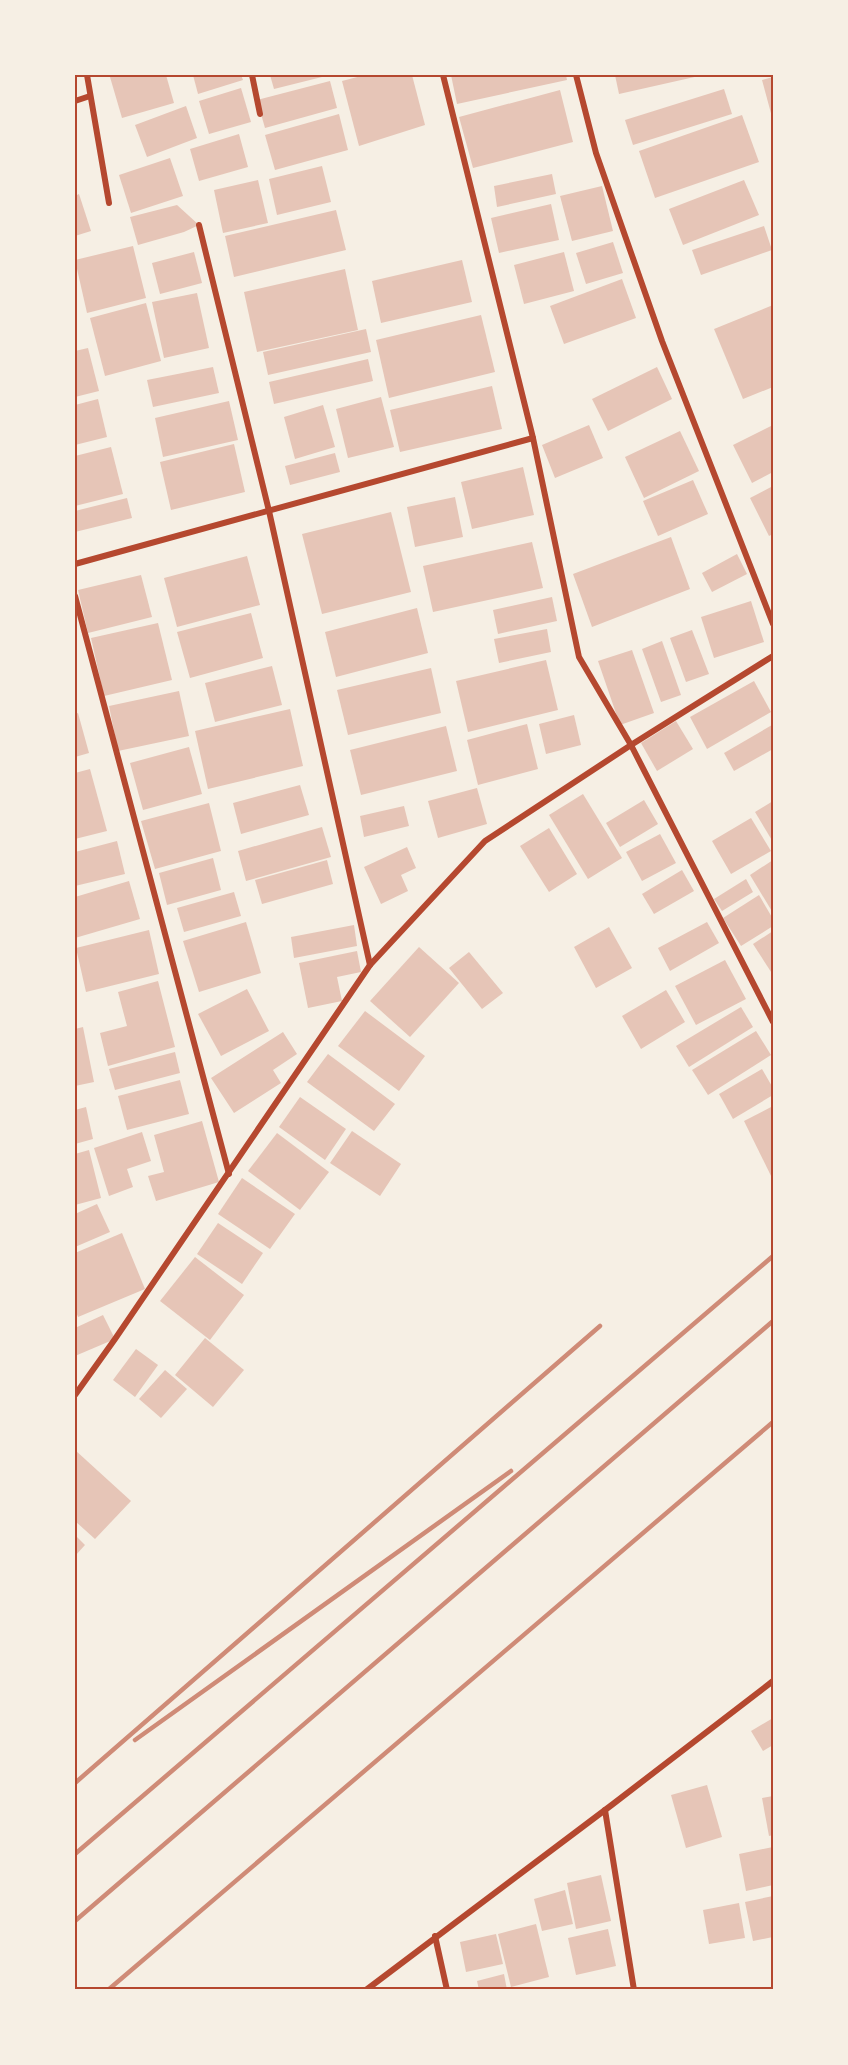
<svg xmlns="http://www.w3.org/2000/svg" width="848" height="2065" font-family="Inter,sans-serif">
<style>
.building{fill:#e6c5b7}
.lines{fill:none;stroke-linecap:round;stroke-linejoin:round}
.minor{stroke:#b5482f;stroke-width:6}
.rail{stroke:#cf8b77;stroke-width:4.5}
.neatline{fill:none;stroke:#b5482f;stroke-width:2}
</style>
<rect width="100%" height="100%" fill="#f6efe4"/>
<!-- building -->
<g class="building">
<polygon points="119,75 166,75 174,103 122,118 110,77"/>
<polygon points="193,75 241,75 243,80 198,94"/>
<polygon points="270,75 326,75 326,76 274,89"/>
<polygon points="365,75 412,75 425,125 359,146 342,81"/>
<polygon points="451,75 566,75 567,80 457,104"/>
<polygon points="615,75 698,75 699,76 619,94"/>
<polygon points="773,77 773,117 772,117 762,80"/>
<polygon points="330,81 337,108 265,128 257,100"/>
<polygon points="241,88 251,122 209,134 199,101"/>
<polygon points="724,89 732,114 633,145 625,120"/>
<polygon points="560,90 573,142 473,168 459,117"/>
<polygon points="186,106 197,138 147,157 135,125"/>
<polygon points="339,114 348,150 275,170 265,135"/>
<polygon points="742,115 759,162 655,198 639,151"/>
<polygon points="239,134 248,167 199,181 190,149"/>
<polygon points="170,158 183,196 131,213 119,175"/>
<polygon points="322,166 331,202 277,215 269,179"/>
<polygon points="552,174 556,194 497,207 494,186"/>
<polygon points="258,180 268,223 223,233 214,190"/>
<polygon points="744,180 759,215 683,245 669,209"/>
<polygon points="602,186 613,231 572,241 560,196"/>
<polygon points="79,194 91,231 75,236 75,196"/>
<polygon points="551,204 559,240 499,253 491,218"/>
<polygon points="177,205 199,225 184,232 138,245 130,217"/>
<polygon points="336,210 346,250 234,277 225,236"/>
<polygon points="764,226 772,250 701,275 692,250"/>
<polygon points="613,242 623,273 586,284 576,253"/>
<polygon points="133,246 146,298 87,313 75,260"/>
<polygon points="194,252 202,283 160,294 152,263"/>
<polygon points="564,252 574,291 524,304 514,265"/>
<polygon points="462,260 472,302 381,323 372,281"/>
<polygon points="345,269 358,330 257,352 244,292"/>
<polygon points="622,279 636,318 564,344 550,306"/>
<polygon points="197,293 209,348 164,358 152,302"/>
<polygon points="146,303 161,361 105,376 90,318"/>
<polygon points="773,305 773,387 743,399 714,329"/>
<polygon points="481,315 495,372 389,398 376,340"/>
<polygon points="366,329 371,352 268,375 263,352"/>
<polygon points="88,348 99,391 75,397 75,351"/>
<polygon points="368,359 373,381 274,404 269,382"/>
<polygon points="213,367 219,393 153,407 147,380"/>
<polygon points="657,367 672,399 608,431 592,399"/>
<polygon points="492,386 502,429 400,452 390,410"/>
<polygon points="381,397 394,447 348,458 336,409"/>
<polygon points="98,399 107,437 75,445 75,405"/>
<polygon points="229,401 238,440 163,457 155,418"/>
<polygon points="323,405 335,447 295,459 284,417"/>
<polygon points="589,425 603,458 555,478 542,445"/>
<polygon points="773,425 773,472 752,483 733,445"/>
<polygon points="680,431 699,471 644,498 625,457"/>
<polygon points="234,444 245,492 171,510 160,462"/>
<polygon points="111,447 123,494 75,506 75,456"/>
<polygon points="335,453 340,472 290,485 285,466"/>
<polygon points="523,467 534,515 472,529 461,482"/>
<polygon points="693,480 708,514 658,536 643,501"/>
<polygon points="773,486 773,534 769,536 750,498"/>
<polygon points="455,497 463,537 415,547 407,507"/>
<polygon points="127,498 132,518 75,532 75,511"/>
<polygon points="391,512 411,592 322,614 302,534"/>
<polygon points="671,537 690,589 592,627 573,574"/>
<polygon points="532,542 543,588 433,612 423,566"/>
<polygon points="737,554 747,574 712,592 702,573"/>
<polygon points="247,556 260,605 177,627 164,578"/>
<polygon points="141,575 152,617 88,633 78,590"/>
<polygon points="552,597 557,621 498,634 493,610"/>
<polygon points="751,601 764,642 714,658 701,617"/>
<polygon points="417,608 428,653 336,677 325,632"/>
<polygon points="251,613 263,658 190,678 177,632"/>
<polygon points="158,623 172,680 104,696 91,638"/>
<polygon points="547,629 551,652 499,663 494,639"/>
<polygon points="692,630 709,674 686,682 670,638"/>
<polygon points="662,641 681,695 661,702 642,649"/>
<polygon points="632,650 654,713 620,725 598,661"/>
<polygon points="546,660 558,710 468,732 456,681"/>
<polygon points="272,666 282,705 215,722 205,683"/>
<polygon points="431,668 441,713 348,735 337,690"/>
<polygon points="754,681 771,712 707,749 690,717"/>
<polygon points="179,691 189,736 118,751 109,706"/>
<polygon points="290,709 303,766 208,789 195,731"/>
<polygon points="78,713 89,753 75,757 75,714"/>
<polygon points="574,715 581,745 546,754 539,724"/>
<polygon points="676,721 693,749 657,771 641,743"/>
<polygon points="527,724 538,769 478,785 467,740"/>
<polygon points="772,725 773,749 734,771 724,753"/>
<polygon points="446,726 457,771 361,795 350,750"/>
<polygon points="189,747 202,794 143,810 130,763"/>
<polygon points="90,769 107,831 75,839 75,773"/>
<polygon points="300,785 309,815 241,834 233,803"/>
<polygon points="477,788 487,824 438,838 428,801"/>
<polygon points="583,794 622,858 588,879 549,815"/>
<polygon points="644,800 658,824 620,847 606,823"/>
<polygon points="773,801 773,842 755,812"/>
<polygon points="209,803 221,851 155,869 141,821"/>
<polygon points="404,806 409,826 364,837 360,816"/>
<polygon points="751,818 771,851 731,874 712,841"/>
<polygon points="322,827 331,857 246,881 238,851"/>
<polygon points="549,828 577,874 549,892 520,846"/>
<polygon points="660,834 676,863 642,881 626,852"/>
<polygon points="117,841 125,874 75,886 75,852"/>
<polygon points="407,847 416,868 401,875 408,891 381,904 364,867"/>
<polygon points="213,858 221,890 167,905 159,873"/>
<polygon points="327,860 333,884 262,904 255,880"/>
<polygon points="773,860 773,913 750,875"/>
<polygon points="682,870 694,891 654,914 642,894"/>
<polygon points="746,879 753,892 722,911 714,899"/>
<polygon points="129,881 140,919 75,938 75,897"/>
<polygon points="234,892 241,916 184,932 177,908"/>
<polygon points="759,895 773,919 773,926 741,946 723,918"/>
<polygon points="246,922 261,973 199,992 183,941"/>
<polygon points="707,922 719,943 670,971 658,948"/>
<polygon points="354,925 357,946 294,958 291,937"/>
<polygon points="609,927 632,968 596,988 574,947"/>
<polygon points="149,930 159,974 86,992 76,948"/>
<polygon points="773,931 773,975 753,944"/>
<polygon points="419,947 459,983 410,1037 370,1001"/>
<polygon points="357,951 361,972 337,977 342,1001 308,1008 299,963"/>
<polygon points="469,952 503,993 482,1009 449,968"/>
<polygon points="725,960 746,999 696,1025 675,986"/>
<polygon points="158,981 175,1047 108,1066 100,1033 127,1026 118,992"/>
<polygon points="247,989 269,1031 221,1056 198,1014"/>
<polygon points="666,990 685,1022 641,1049 622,1016"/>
<polygon points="741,1007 753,1027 689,1067 676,1046"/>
<polygon points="365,1011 425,1056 399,1091 338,1046"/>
<polygon points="83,1027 94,1082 75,1086 75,1029"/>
<polygon points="756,1031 771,1055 708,1095 692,1070"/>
<polygon points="283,1032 297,1054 273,1070 281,1083 234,1113 211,1078"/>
<polygon points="175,1052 180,1073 115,1090 109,1069"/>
<polygon points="328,1054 395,1104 374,1131 307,1082"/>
<polygon points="762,1069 773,1088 773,1095 733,1119 719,1094"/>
<polygon points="180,1080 189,1114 127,1130 118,1096"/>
<polygon points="300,1097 346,1129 325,1160 279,1127"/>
<polygon points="773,1106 773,1180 744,1121"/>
<polygon points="86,1107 93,1139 75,1144 75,1110"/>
<polygon points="202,1121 219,1182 156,1201 148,1176 164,1172 154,1135"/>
<polygon points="352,1131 401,1164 380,1196 330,1163"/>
<polygon points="142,1132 151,1161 127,1169 133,1187 109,1196 94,1148"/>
<polygon points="277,1133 329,1172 300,1210 248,1171"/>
<polygon points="89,1150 101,1198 75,1205 75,1154"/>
<polygon points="242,1178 295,1214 270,1249 218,1214"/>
<polygon points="97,1204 110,1232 75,1247 75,1214"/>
<polygon points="218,1223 263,1253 242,1284 197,1254"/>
<polygon points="122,1233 145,1289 78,1317 75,1309 75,1253"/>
<polygon points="195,1257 244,1295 210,1340 160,1301"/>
<polygon points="103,1315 115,1339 75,1356 75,1328"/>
<polygon points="205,1338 244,1370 213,1407 175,1375"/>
<polygon points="136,1349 158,1365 135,1397 113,1380"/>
<polygon points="165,1370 187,1389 161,1418 139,1399"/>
<polygon points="75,1450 131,1501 95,1539 75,1521"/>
<polygon points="75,1535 85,1545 75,1556"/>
<polygon points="773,1718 773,1745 763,1751 751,1731"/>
<polygon points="707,1785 722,1837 686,1848 671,1795"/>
<polygon points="773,1796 773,1835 769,1836 762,1798"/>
<polygon points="773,1847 773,1885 746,1891 739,1854"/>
<polygon points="601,1875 611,1921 576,1929 567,1883"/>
<polygon points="565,1890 573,1924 542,1931 534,1899"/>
<polygon points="773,1896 773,1937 753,1941 745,1902"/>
<polygon points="739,1903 745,1938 709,1944 703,1910"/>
<polygon points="536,1924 549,1977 511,1987 498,1934"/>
<polygon points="608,1929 616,1966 576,1975 568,1938"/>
<polygon points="496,1934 503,1964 466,1972 460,1942"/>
<polygon points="504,1974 507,1990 479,1990 477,1981"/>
</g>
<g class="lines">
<!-- minor -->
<g class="minor">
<polyline points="87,75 109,203"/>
<polyline points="252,75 260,114"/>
<polyline points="443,75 533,438 579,657 631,745 773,1022"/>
<polyline points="576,75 596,153 662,341 773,624"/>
<polyline points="75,101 90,96"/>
<polyline points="199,225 269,511 370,965"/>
<polyline points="75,564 533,438"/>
<polyline points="75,596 229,1174"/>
<polyline points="75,1395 115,1339 370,965 485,841 631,745 773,656"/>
<polyline points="605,1810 634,1990"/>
<polyline points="435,1936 447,1990"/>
<polyline points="366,1990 613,1804 773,1681"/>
</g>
<!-- rail -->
<g class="rail">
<polyline points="135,1740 511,1471"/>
<polyline points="75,1783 600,1326"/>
<polyline points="75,1854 773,1256"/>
<polyline points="75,1921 773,1321"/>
<polyline points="108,1990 773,1422"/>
</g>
</g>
<!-- border -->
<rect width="848" height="2065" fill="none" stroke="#f6efe4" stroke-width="153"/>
<rect x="76" y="76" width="696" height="1912" class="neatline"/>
</svg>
